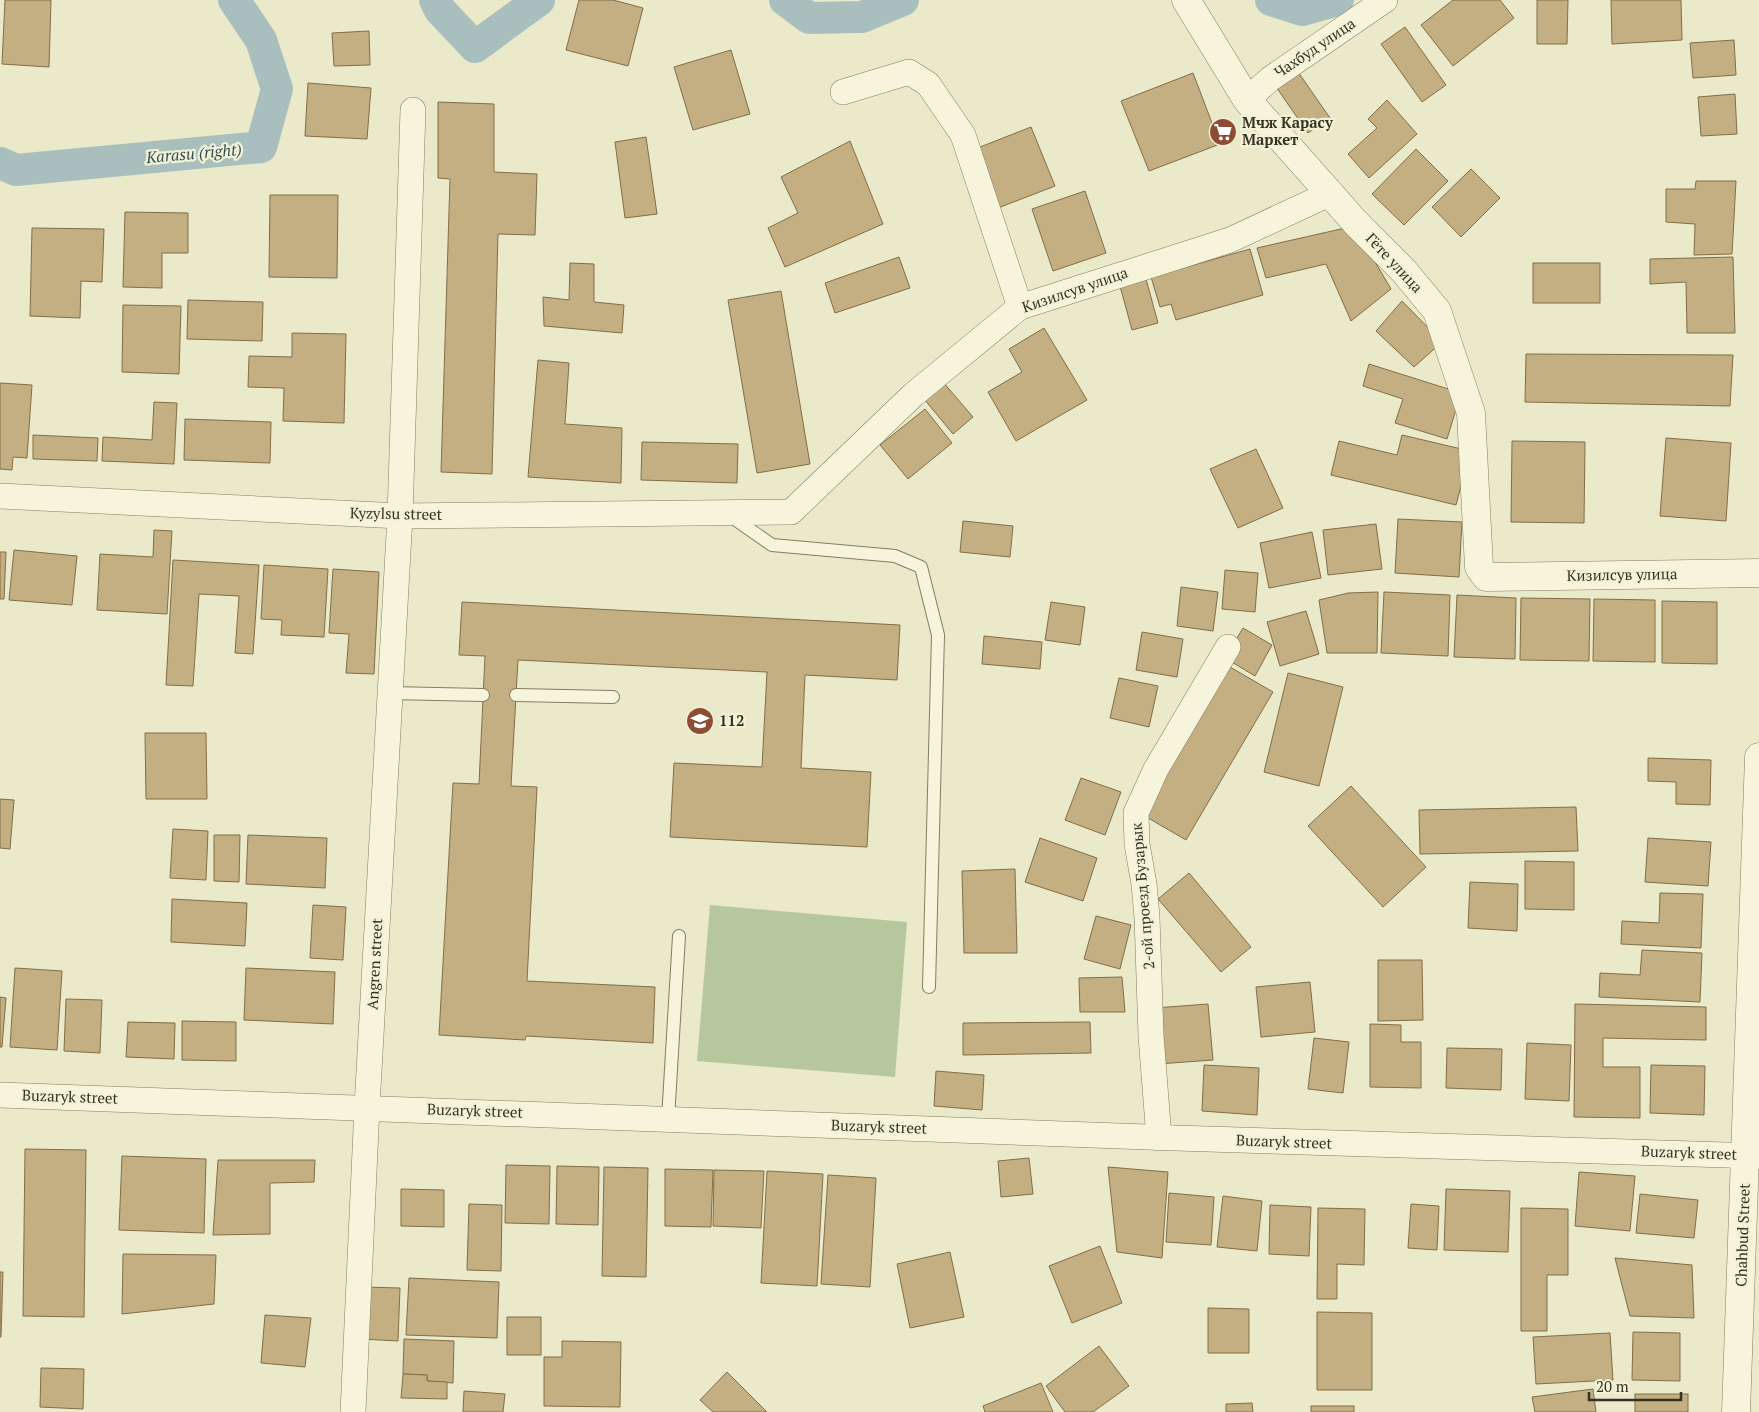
<svg xmlns="http://www.w3.org/2000/svg" width="1759" height="1412" font-family="'PT Serif',serif">
<style>
.garden{fill:#b7c79d}
.lines{fill:none;stroke-linecap:round;stroke-linejoin:round}
.canal{stroke:#a9bfbe;stroke-width:32}
.building{fill:#c4af82;stroke:#816e47}
.service-casing{stroke:#857d5f;stroke-width:14}
.minor-casing{stroke:#857d5f;stroke-width:26}
.tertiary-casing{stroke:#857d5f;stroke-width:29}
.service{stroke:#f6f5db;stroke-width:12}
.minor{stroke:#f6f5db;stroke-width:25}
.tertiary{stroke:#f6f5db;stroke-width:28}
.labels{text-anchor:middle;stroke-width:4.5;stroke-linejoin:round;paint-order:stroke}
.street-label{font-size:15px;fill:#373121;stroke:#f2f2d7}
.poi-label{font-size:15px;font-weight:bold;fill:#373121;stroke:#f2f2d7;text-anchor:start}
.water-label{font-size:16px;font-style:italic;fill:#324e55;stroke:#f2f2d7}
</style>
<rect width="100%" height="100%" fill="#eae9c9"/>
<!-- garden -->
<polygon class="garden" points="710,905 907,922 895,1077 697,1061"/>
<g class="lines">
<!-- canal -->
<g class="canal">
<polyline points="435,0 440,10 475,47 539,0"/>
<polyline points="785,0 809,18 862,17 903,0"/>
<polyline points="1271,0 1302,10 1338,0"/>
<polyline points="0,163 16,170 261,147 277,89 261,40 234,0"/>
</g>
</g>
<!-- building -->
<g class="building">
<polygon points="5,0 51,0 49,67 2,64"/>
<polygon points="579,0 613,0 643,8 628,66 566,50"/>
<polygon points="1453,0 1500,0 1514,18 1453,66 1421,25"/>
<polygon points="1537,0 1568,0 1567,44 1537,44"/>
<polygon points="1611,0 1681,0 1682,40 1612,44"/>
<polygon points="1405,27 1446,85 1422,102 1381,44"/>
<polygon points="369,31 370,65 334,66 332,33"/>
<polygon points="1734,40 1736,75 1693,78 1690,43"/>
<polygon points="731,50 750,114 693,130 674,67"/>
<polygon points="1296,69 1330,118 1308,133 1274,84"/>
<polygon points="1193,73 1220,144 1149,171 1121,101"/>
<polygon points="308,83 371,88 367,139 305,136"/>
<polygon points="1735,94 1737,134 1701,136 1698,97"/>
<polygon points="1387,100 1417,134 1369,178 1348,154 1377,128 1368,119"/>
<polygon points="438,102 494,104 494,172 537,174 535,235 498,234 492,474 441,472 450,179 438,178"/>
<polygon points="1031,127 1055,186 998,208 975,149"/>
<polygon points="646,137 657,214 625,218 615,142"/>
<polygon points="850,141 883,224 785,267 768,228 798,213 781,177"/>
<polygon points="1416,149 1448,181 1404,225 1372,194"/>
<polygon points="1471,169 1500,198 1461,237 1432,207"/>
<polygon points="1696,181 1736,181 1732,254 1694,255 1695,224 1666,222 1666,189 1695,189"/>
<polygon points="1085,191 1106,253 1053,271 1032,209"/>
<polygon points="270,195 338,195 337,278 269,277"/>
<polygon points="125,212 188,213 188,253 162,253 162,288 123,287"/>
<polygon points="1354,226 1391,289 1351,321 1326,264 1266,278 1257,248"/>
<polygon points="32,228 104,229 102,282 81,281 80,318 30,316"/>
<polygon points="1250,249 1263,295 1176,320 1171,304 1160,307 1151,277"/>
<polygon points="899,257 910,288 835,313 825,283"/>
<polygon points="1733,257 1735,333 1687,333 1686,282 1650,284 1650,259"/>
<polygon points="570,263 594,264 594,302 624,305 622,333 544,326 543,297 569,300"/>
<rect x="1533" y="263" width="67" height="40"/>
<polygon points="1146,279 1158,323 1132,330 1120,286"/>
<polygon points="781,291 810,464 757,473 728,300"/>
<polygon points="188,300 263,302 262,341 187,339"/>
<polygon points="1402,301 1442,342 1414,367 1376,331"/>
<polygon points="123,305 181,306 179,374 122,372"/>
<polygon points="1044,328 1087,400 1016,441 988,392 1022,372 1009,349"/>
<polygon points="292,333 346,334 344,423 283,421 284,388 248,387 249,356 292,357"/>
<polygon points="1526,354 1733,355 1730,406 1525,402"/>
<polygon points="538,360 569,363 565,424 622,428 621,483 528,477"/>
<polygon points="1369,364 1461,393 1447,439 1395,423 1403,399 1363,386"/>
<polygon points="943,382 973,417 953,434 924,399"/>
<polygon points="0,383 32,385 27,458 13,457 12,470 0,469"/>
<polygon points="154,402 177,403 174,464 102,461 103,437 152,440"/>
<polygon points="925,409 952,443 908,479 880,445"/>
<polygon points="185,419 271,422 270,463 184,460"/>
<polygon points="33,435 98,438 97,461 33,459"/>
<polygon points="1402,435 1470,451 1456,505 1331,475 1339,441 1397,455"/>
<polygon points="1666,438 1731,443 1726,521 1660,516"/>
<polygon points="1512,441 1585,442 1584,523 1511,522"/>
<polygon points="642,442 738,444 737,483 641,480"/>
<polygon points="1256,449 1283,508 1238,528 1210,469"/>
<polygon points="1398,519 1462,522 1459,577 1395,573"/>
<polygon points="963,521 1013,526 1010,557 960,552"/>
<polygon points="1376,524 1382,569 1328,575 1323,530"/>
<polygon points="154,530 172,531 167,614 97,610 100,554 153,557"/>
<polygon points="1312,532 1321,578 1269,588 1260,543"/>
<polygon points="14,550 77,556 72,605 9,600"/>
<polygon points="0,552 6,552 4,599 0,599"/>
<polygon points="173,560 259,565 253,654 235,653 239,596 199,594 193,686 166,685"/>
<polygon points="264,565 328,569 324,637 281,635 282,620 261,619"/>
<polygon points="333,569 379,572 374,674 346,673 349,634 329,633"/>
<polygon points="1225,570 1258,573 1255,612 1222,609"/>
<polygon points="1181,587 1218,592 1213,631 1177,626"/>
<polygon points="1378,592 1377,653 1327,653 1319,600 1348,593"/>
<polygon points="1384,592 1450,595 1448,656 1381,653"/>
<polygon points="1457,595 1516,598 1515,659 1454,657"/>
<polygon points="1521,598 1590,599 1589,661 1520,660"/>
<polygon points="1594,599 1655,600 1655,662 1593,661"/>
<polygon points="1662,601 1717,602 1717,664 1662,663"/>
<polygon points="462,602 900,625 897,680 805,675 801,768 871,772 867,847 670,837 674,763 762,767 767,672 518,660 511,786 537,787 527,981 655,987 653,1043 526,1036 525,1040 439,1035 453,783 479,784 485,656 459,655"/>
<polygon points="1051,602 1085,607 1080,645 1045,640"/>
<polygon points="1306,611 1319,654 1280,666 1267,622"/>
<polygon points="1243,628 1272,645 1255,676 1225,658"/>
<polygon points="1142,632 1183,639 1177,677 1136,670"/>
<polygon points="984,636 1042,642 1040,669 982,664"/>
<polygon points="1230,667 1273,692 1186,840 1143,815"/>
<polygon points="1288,673 1343,687 1319,786 1264,772"/>
<polygon points="1119,678 1158,686 1149,727 1110,718"/>
<polygon points="145,733 206,733 207,799 146,799"/>
<polygon points="1648,758 1711,760 1710,805 1676,804 1676,782 1648,781"/>
<polygon points="1081,778 1121,792 1105,835 1065,820"/>
<polygon points="1351,786 1426,867 1383,907 1308,826"/>
<polygon points="0,799 14,800 10,849 0,848"/>
<polygon points="1576,807 1578,851 1420,854 1419,810"/>
<polygon points="173,829 208,831 206,880 170,878"/>
<polygon points="214,835 240,835 239,882 214,881"/>
<polygon points="248,835 327,838 325,888 246,884"/>
<polygon points="1040,838 1097,858 1083,901 1025,882"/>
<polygon points="1648,838 1711,842 1708,886 1645,882"/>
<polygon points="1525,861 1574,862 1574,910 1525,909"/>
<polygon points="1015,869 1017,953 964,953 962,871"/>
<polygon points="1189,873 1251,947 1221,972 1158,899"/>
<polygon points="1470,882 1518,884 1517,931 1468,928"/>
<polygon points="1660,893 1703,894 1701,948 1621,944 1622,921 1659,923"/>
<polygon points="172,899 247,903 245,946 171,942"/>
<polygon points="313,905 346,907 343,960 310,958"/>
<polygon points="1096,916 1131,925 1120,969 1084,959"/>
<polygon points="1642,950 1702,953 1700,1002 1599,997 1600,973 1640,975"/>
<polygon points="1378,960 1422,960 1423,1020 1378,1021"/>
<polygon points="15,968 62,971 57,1050 10,1047"/>
<polygon points="246,968 335,972 333,1024 244,1020"/>
<polygon points="1122,977 1125,1012 1080,1012 1079,978"/>
<polygon points="1310,982 1315,1032 1261,1037 1256,987"/>
<polygon points="0,997 6,998 2,1047 0,1047"/>
<polygon points="66,999 102,1000 100,1053 64,1051"/>
<polygon points="1208,1004 1213,1060 1158,1064 1154,1008"/>
<polygon points="1575,1004 1706,1007 1706,1040 1603,1038 1603,1067 1640,1067 1640,1118 1574,1117"/>
<polygon points="182,1021 236,1022 236,1061 182,1060"/>
<polygon points="128,1022 175,1023 174,1059 126,1057"/>
<polygon points="1090,1022 1091,1053 963,1055 963,1023"/>
<polygon points="1370,1024 1401,1025 1401,1042 1421,1042 1421,1088 1370,1087"/>
<polygon points="1314,1038 1349,1042 1343,1093 1308,1089"/>
<polygon points="1527,1043 1571,1045 1569,1101 1525,1099"/>
<polygon points="1447,1048 1502,1049 1501,1090 1446,1088"/>
<polygon points="1204,1065 1259,1068 1257,1115 1202,1111"/>
<polygon points="1651,1065 1705,1066 1704,1115 1650,1113"/>
<polygon points="936,1071 984,1075 982,1110 934,1106"/>
<polygon points="25,1149 86,1150 84,1317 23,1316"/>
<polygon points="122,1156 206,1159 204,1233 119,1230"/>
<polygon points="1029,1158 1033,1194 1001,1197 998,1161"/>
<polygon points="218,1160 315,1160 314,1182 270,1183 270,1234 213,1235"/>
<polygon points="506,1165 550,1166 549,1224 505,1223"/>
<polygon points="557,1166 599,1167 598,1225 556,1224"/>
<polygon points="604,1167 648,1168 646,1277 602,1276"/>
<polygon points="1108,1167 1168,1172 1162,1258 1117,1252"/>
<polygon points="665,1169 713,1170 711,1227 665,1226"/>
<polygon points="714,1170 764,1171 761,1228 713,1226"/>
<polygon points="767,1171 823,1174 817,1286 761,1283"/>
<polygon points="1579,1172 1635,1176 1630,1231 1575,1226"/>
<polygon points="828,1175 876,1178 870,1287 821,1284"/>
<polygon points="401,1189 444,1190 444,1227 401,1226"/>
<polygon points="1446,1189 1510,1191 1508,1252 1444,1250"/>
<polygon points="1169,1193 1214,1197 1211,1245 1166,1242"/>
<polygon points="1640,1194 1698,1200 1694,1238 1636,1233"/>
<polygon points="1223,1196 1262,1201 1257,1251 1217,1247"/>
<polygon points="469,1204 502,1205 501,1271 467,1270"/>
<polygon points="1411,1204 1439,1206 1437,1250 1408,1248"/>
<polygon points="1270,1205 1311,1207 1309,1256 1269,1254"/>
<polygon points="1318,1208 1365,1209 1364,1265 1337,1264 1337,1299 1317,1299"/>
<polygon points="1521,1208 1568,1209 1568,1275 1547,1275 1547,1331 1521,1331"/>
<polygon points="1100,1246 1122,1303 1072,1323 1049,1266"/>
<polygon points="950,1252 964,1317 910,1328 897,1264"/>
<polygon points="123,1254 216,1255 214,1304 122,1314"/>
<polygon points="1615,1258 1692,1265 1694,1318 1630,1316"/>
<polygon points="0,1272 3,1272 1,1337 0,1337"/>
<polygon points="409,1278 499,1282 497,1338 406,1335"/>
<polygon points="364,1287 400,1288 398,1341 361,1339"/>
<polygon points="1208,1308 1249,1309 1249,1353 1208,1353"/>
<polygon points="1317,1312 1372,1313 1372,1390 1317,1390"/>
<polygon points="265,1315 311,1318 305,1367 261,1363"/>
<rect x="507" y="1317" width="34" height="38"/>
<polygon points="1633,1332 1680,1333 1680,1381 1632,1380"/>
<polygon points="1610,1333 1613,1380 1536,1384 1533,1337"/>
<polygon points="404,1339 454,1341 453,1383 427,1381 427,1375 403,1374"/>
<polygon points="562,1341 621,1342 620,1407 544,1406 544,1357 562,1357"/>
<polygon points="1099,1346 1129,1386 1093,1412 1065,1412 1046,1386"/>
<polygon points="41,1368 84,1369 83,1409 40,1407"/>
<polygon points="727,1372 767,1412 713,1412 700,1400"/>
<polygon points="403,1374 427,1375 427,1381 447,1382 447,1399 401,1398"/>
<polygon points="1041,1383 1053,1412 985,1412 983,1406"/>
<polygon points="1593,1389 1596,1412 1535,1412 1532,1397"/>
<polygon points="464,1391 505,1394 503,1412 463,1412"/>
<rect x="1635" y="1394" width="53" height="18"/>
<polygon points="1252,1403 1253,1412 1226,1412 1226,1404"/>
<rect x="1311" y="1406" width="43" height="6"/>
</g>
<g class="lines">
<!-- service casing -->
<g class="service-casing">
<g id="service">
<polyline points="729,515 772,545 895,556 921,567 938,635 929,987"/>
<polyline points="390,693 483,695"/>
<polyline points="516,695 613,697"/>
<polyline points="668,1119 679,936"/>
</g>
</g>
<!-- minor casing -->
<g class="minor-casing">
<g id="minor">
<polyline points="843,92 909,72 928,84 963,135 1020,307"/>
<polyline points="1247,100 1270,79 1385,0"/>
<polyline points="0,496 400,516 791,512 913,395 1020,307 1230,240 1331,193"/>
<polyline points="0,1095 1175,1138 1759,1156"/>
<polyline points="1159,1138 1151,1036 1147,917 1144,884 1137,844 1136,813 1156,769 1228,647"/>
<polyline points="353,1412 367,1107 400,516 413,110"/>
</g>
</g>
<!-- tertiary casing -->
<g class="tertiary-casing">
<g id="tertiary">
<polyline points="1186,0 1247,100 1356,223 1403,270 1437,311 1471,413 1479,567 1486,577 1759,573"/>
<polyline points="1736,1412 1759,757"/>
</g>
</g>
<!-- service -->
<use href="#service" class="service"/>
<!-- minor -->
<use href="#minor" class="minor"/>
<!-- tertiary -->
<use href="#tertiary" class="tertiary"/>
</g>
<!-- icons -->
<defs>
<g id="supermarket-disc" transform="scale(1.4375)"><circle r="9.5" fill="#8e4c35" stroke="#f2f2d7"/><path d="M-6-5.5h2.5l.6 2H6L4.5 2H-2.5L-4.4-4H-6ZM-1.5 3.2a1.3 1.3 0 1 0 .1 0ZM3 3.2a1.3 1.3 0 1 0 .1 0Z" fill="#fff"/></g>
<g id="school-disc" transform="scale(1.4375)"><circle r="9.5" fill="#8e4c35" stroke="#f2f2d7"/><path d="M0-5L7-2L0 1L-7-2ZM-4 1L0 2.5L4 1V4Q0 6-4 4Z" fill="#fff"/></g>
</defs>
<g fill-rule="evenodd">
<use href="#supermarket-disc" x="1223" y="132"/>
<use href="#school-disc" x="700" y="721"/>
</g>
<g class="labels">
<!-- street labels -->
<g class="street-label">
<text transform="translate(1315 48) rotate(-34)" y="5">Чахбуд улица</text>
<text transform="translate(1394 263) rotate(47)" y="5">Гёте улица</text>
<text transform="translate(1075 290) rotate(-19)" y="5">Кизилсув улица</text>
<text transform="translate(396 514) rotate(1)" y="5">Kyzylsu street</text>
<text transform="translate(1622 575) rotate(-1)" y="5">Кизилсув улица</text>
<text transform="translate(1143 896) rotate(-95)" y="5">2-ой проезд Бузарык</text>
<text transform="translate(375 964) rotate(-87)" y="5">Angren street</text>
<text transform="translate(70 1097) rotate(2)" y="5">Buzaryk street</text>
<text transform="translate(475 1111) rotate(2)" y="5">Buzaryk street</text>
<text transform="translate(879 1127) rotate(2)" y="5">Buzaryk street</text>
<text transform="translate(1284 1142) rotate(2)" y="5">Buzaryk street</text>
<text transform="translate(1689 1153) rotate(2)" y="5">Buzaryk street</text>
<text transform="translate(1743 1235) rotate(-88)" y="5">Chahbud Street</text>
</g>
<!-- poi labels -->
<g class="poi-label">
<text x="1242" y="128">Мчж Карасу<tspan x="1242" dy="17">Маркет</tspan></text>
<text x="719" y="726">112</text>
</g>
<!-- water labels -->
<g class="water-label">
<text transform="translate(194 153) rotate(-5)" y="6">Karasu (right)</text>
</g>
</g>
<!-- scale -->
<path d="M1589 1392v8h92v-8" fill="none" stroke="#373121" stroke-width="2.5"/>
<text x="1596" y="1392" font-size="15" fill="#373121" stroke="#f2f2d7" stroke-width="4" paint-order="stroke">20 m</text>
</svg>
